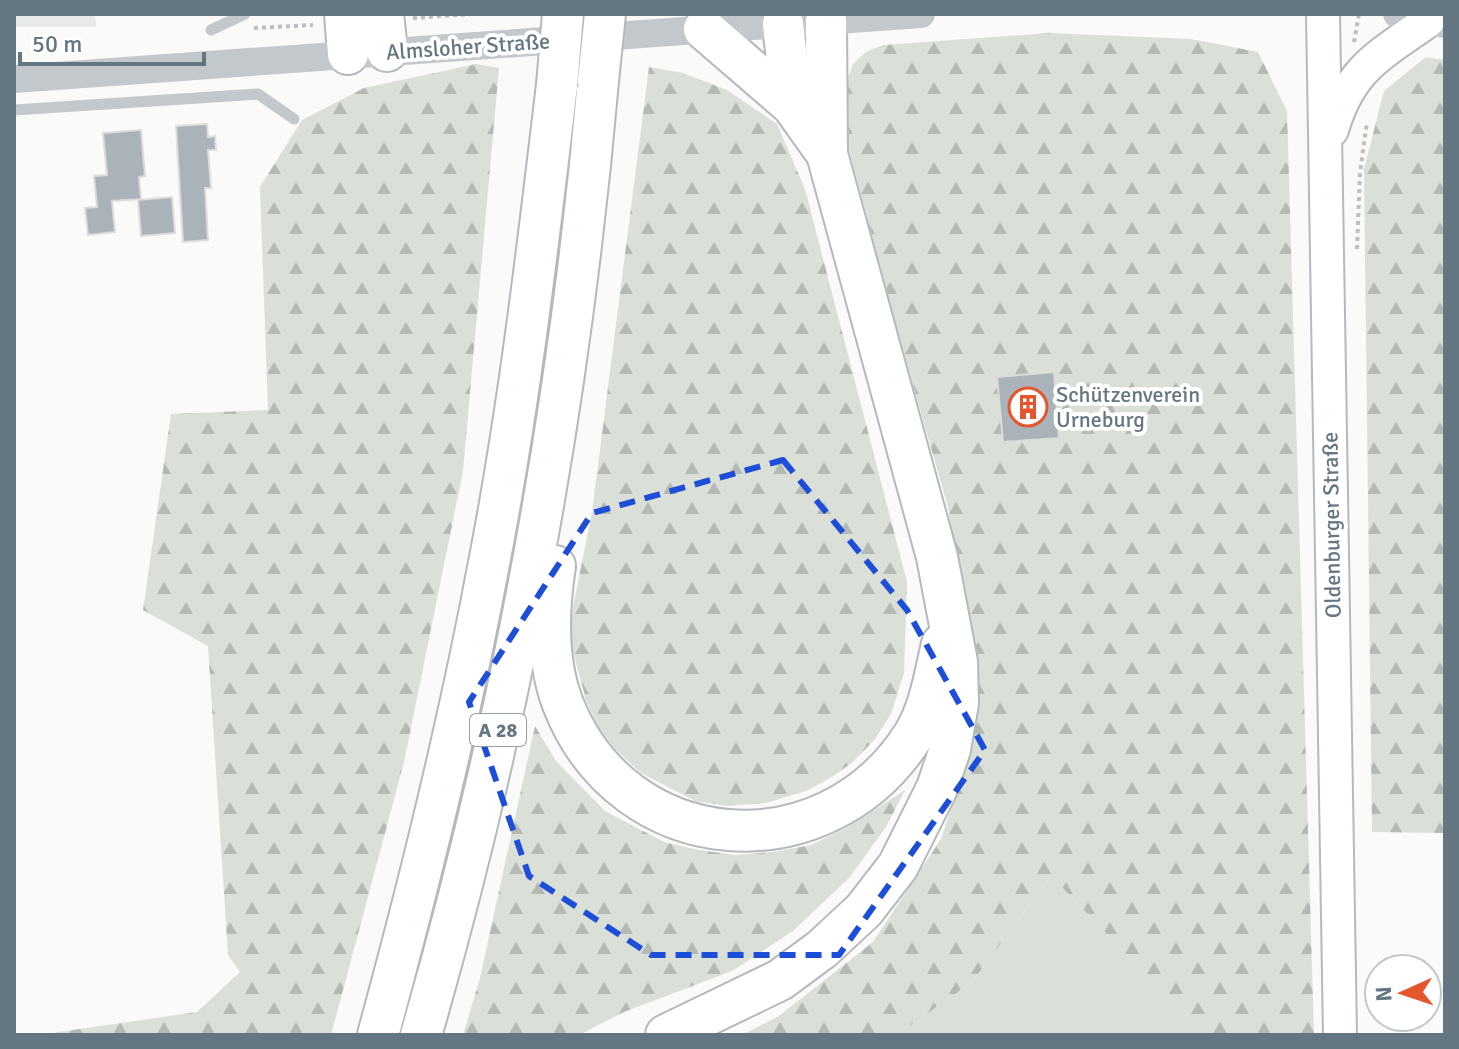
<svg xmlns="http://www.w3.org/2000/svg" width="1459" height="1049" font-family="Signika,sans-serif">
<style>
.built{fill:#e8e9e9}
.grass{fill:#dadfd7}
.forest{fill:url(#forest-firs)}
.building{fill:#aab3b9;stroke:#dcdcda;stroke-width:2}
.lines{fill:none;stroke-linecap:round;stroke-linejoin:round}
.secondary-casing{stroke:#b3babf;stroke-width:36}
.motorway-casing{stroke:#b4b9bd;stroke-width:44}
.path{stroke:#bbbfc2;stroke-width:4;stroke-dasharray:4 4;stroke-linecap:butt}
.service{stroke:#c3c8cc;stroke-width:11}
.tertiary{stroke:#c3c8cc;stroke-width:28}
.secondary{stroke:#fff;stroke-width:32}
.motorway{stroke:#fff;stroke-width:40}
.motorway-bridge-casing{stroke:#b4b9bd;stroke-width:44;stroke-linecap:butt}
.motorway-bridge{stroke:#fff;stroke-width:40}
.marked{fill:none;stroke:#1d4ed8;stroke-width:6;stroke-dasharray:16 10;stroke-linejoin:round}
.labels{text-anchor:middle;stroke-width:8;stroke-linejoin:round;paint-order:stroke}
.shield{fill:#fff;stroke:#939fa8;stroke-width:2}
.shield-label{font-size:20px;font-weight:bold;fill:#657683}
.street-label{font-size:22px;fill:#657683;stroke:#fff}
.poi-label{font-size:22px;fill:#657683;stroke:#fff;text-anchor:start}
</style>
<defs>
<pattern id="forest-firs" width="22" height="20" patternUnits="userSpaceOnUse" patternTransform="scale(2)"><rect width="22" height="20" fill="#dadfd7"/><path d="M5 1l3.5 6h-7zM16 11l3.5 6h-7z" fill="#b4b9b4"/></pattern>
</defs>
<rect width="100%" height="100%" fill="#fafaf8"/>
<!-- built -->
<polygon class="built" points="14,14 95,14 96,27 14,27"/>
<!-- grass -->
<polygon class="grass" points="1051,876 1160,989 1209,1035 897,1035 972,982"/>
<!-- forest -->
<g class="forest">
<polygon points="1050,33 1191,39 1258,52 1287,111 1314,1035 1209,1035 1160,989 1051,876 972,982 897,1035 742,1035 779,1016 873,942 941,839 968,756 967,639 948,507 897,329 849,150 847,80 853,64 866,52 883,45"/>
<polygon points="1426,57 1445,60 1445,833 1372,832 1364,169 1384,91"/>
<polygon points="476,64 499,68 463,471 404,762 331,1035 14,1035 45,1034 197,1012 240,972 228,955 208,646 143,610 171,414 268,410 260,187 302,120 364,88"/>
<polygon points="649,67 683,73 727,90 777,124 805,189 907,582 904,673 891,714 875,739 853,762 832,777 806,791 766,803 727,806 695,801 641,773 614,748 597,725 586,700 571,644 572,612 592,512"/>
<polygon points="535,726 556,761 605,811 664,842 699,850 735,855 773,852 811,845 850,826 905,790 886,827 849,878 793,931 732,971 624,1012 579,1035 463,1035 480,978"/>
</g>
<!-- building -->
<g class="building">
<polygon points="207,124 208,137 215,136 216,150 208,150 211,188 205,188 208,240 183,242 176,126"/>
<polygon points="141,130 145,176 139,177 141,199 112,201 115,232 88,235 85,208 97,207 94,176 107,175 103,133"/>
<polygon points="172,197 175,233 141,236 138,200"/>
<polygon points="1054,372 1059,438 1003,442 997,377"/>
</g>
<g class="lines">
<!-- secondary casing -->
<g class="secondary-casing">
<g id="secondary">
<polyline points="1323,14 1340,1035"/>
<path d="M1332,130C1350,68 1379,56 1428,21"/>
</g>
</g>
<!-- motorway casing -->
<g class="motorway-casing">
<g id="motorway">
<polyline points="345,14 348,54"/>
<polyline points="383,14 387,51"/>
<polyline points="783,24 792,105"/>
<polyline points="704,29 792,105 827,154"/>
<path d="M555,566C548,611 546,660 563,704C623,858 824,875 913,736C930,709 935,674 942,644"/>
<path d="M378,1035C421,878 460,719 490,558C520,402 538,244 557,85"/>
<path d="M421,1035C511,724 570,403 598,81"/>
<polyline points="666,1035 780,980 822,949 864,910 898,866 937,788 950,749 958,703 957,662 937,557 827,154 826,21"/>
</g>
</g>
<!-- path -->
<g class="path">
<polyline points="413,18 471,14"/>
<polyline points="254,28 313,25"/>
<polyline points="1354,42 1359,14"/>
<polyline points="1357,249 1360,173 1367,122"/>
</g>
<!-- service -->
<g class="service">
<polyline points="211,30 245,14"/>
<polyline points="14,110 258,94 294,119"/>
</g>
<!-- tertiary -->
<g class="tertiary">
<polyline points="1397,14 1445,24"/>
<polyline points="14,79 921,14"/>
</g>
<!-- secondary -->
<use href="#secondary" class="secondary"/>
<!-- motorway -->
<use href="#motorway" class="motorway"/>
<!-- motorway-bridge casing -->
<g class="motorway-bridge-casing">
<g id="motorway-bridge">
<polyline points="598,81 605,14"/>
<polyline points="557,85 563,14"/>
</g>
</g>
<!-- motorway-bridge -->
<use href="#motorway-bridge" class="motorway-bridge"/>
</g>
<!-- marked area -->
<path class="marked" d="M783,460L907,610L985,750L839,955H651L529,876L469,702L592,513Z"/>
<!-- icons -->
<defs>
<g id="building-ring" transform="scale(2)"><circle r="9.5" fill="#fff" stroke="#e4572e" stroke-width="1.5"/><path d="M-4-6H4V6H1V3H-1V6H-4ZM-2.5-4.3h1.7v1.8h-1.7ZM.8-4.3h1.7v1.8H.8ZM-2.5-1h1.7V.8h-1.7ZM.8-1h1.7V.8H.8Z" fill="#e4572e"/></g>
</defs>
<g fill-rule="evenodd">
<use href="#building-ring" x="1028" y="407"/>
</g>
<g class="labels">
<!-- shield labels -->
<rect class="shield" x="470" y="714" width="56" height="32" rx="6"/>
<g class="shield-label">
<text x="498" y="737">A 28</text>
</g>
<!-- street labels -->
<g class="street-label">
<text transform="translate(468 46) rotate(-4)" y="8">Almsloher Straße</text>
<text transform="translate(1331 525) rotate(-91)" y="8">Oldenburger Straße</text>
</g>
<!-- poi labels -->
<g class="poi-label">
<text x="1056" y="402">Schützenverein<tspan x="1056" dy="25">Urneburg</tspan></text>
</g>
</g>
<!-- border -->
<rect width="1459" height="1049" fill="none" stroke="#657683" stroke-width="32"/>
<!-- north arrow -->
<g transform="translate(1403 993) rotate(267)"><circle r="38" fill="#ffffff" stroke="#c1c8cd" stroke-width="2"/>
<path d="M0-6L14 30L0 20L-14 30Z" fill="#e4572e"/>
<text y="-12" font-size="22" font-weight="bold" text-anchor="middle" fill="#657683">N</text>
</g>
<!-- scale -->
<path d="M20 52v12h184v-12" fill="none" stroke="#657683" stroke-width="4"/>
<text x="32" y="52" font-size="24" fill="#657683" stroke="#ffffff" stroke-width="6" paint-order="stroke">50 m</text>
</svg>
